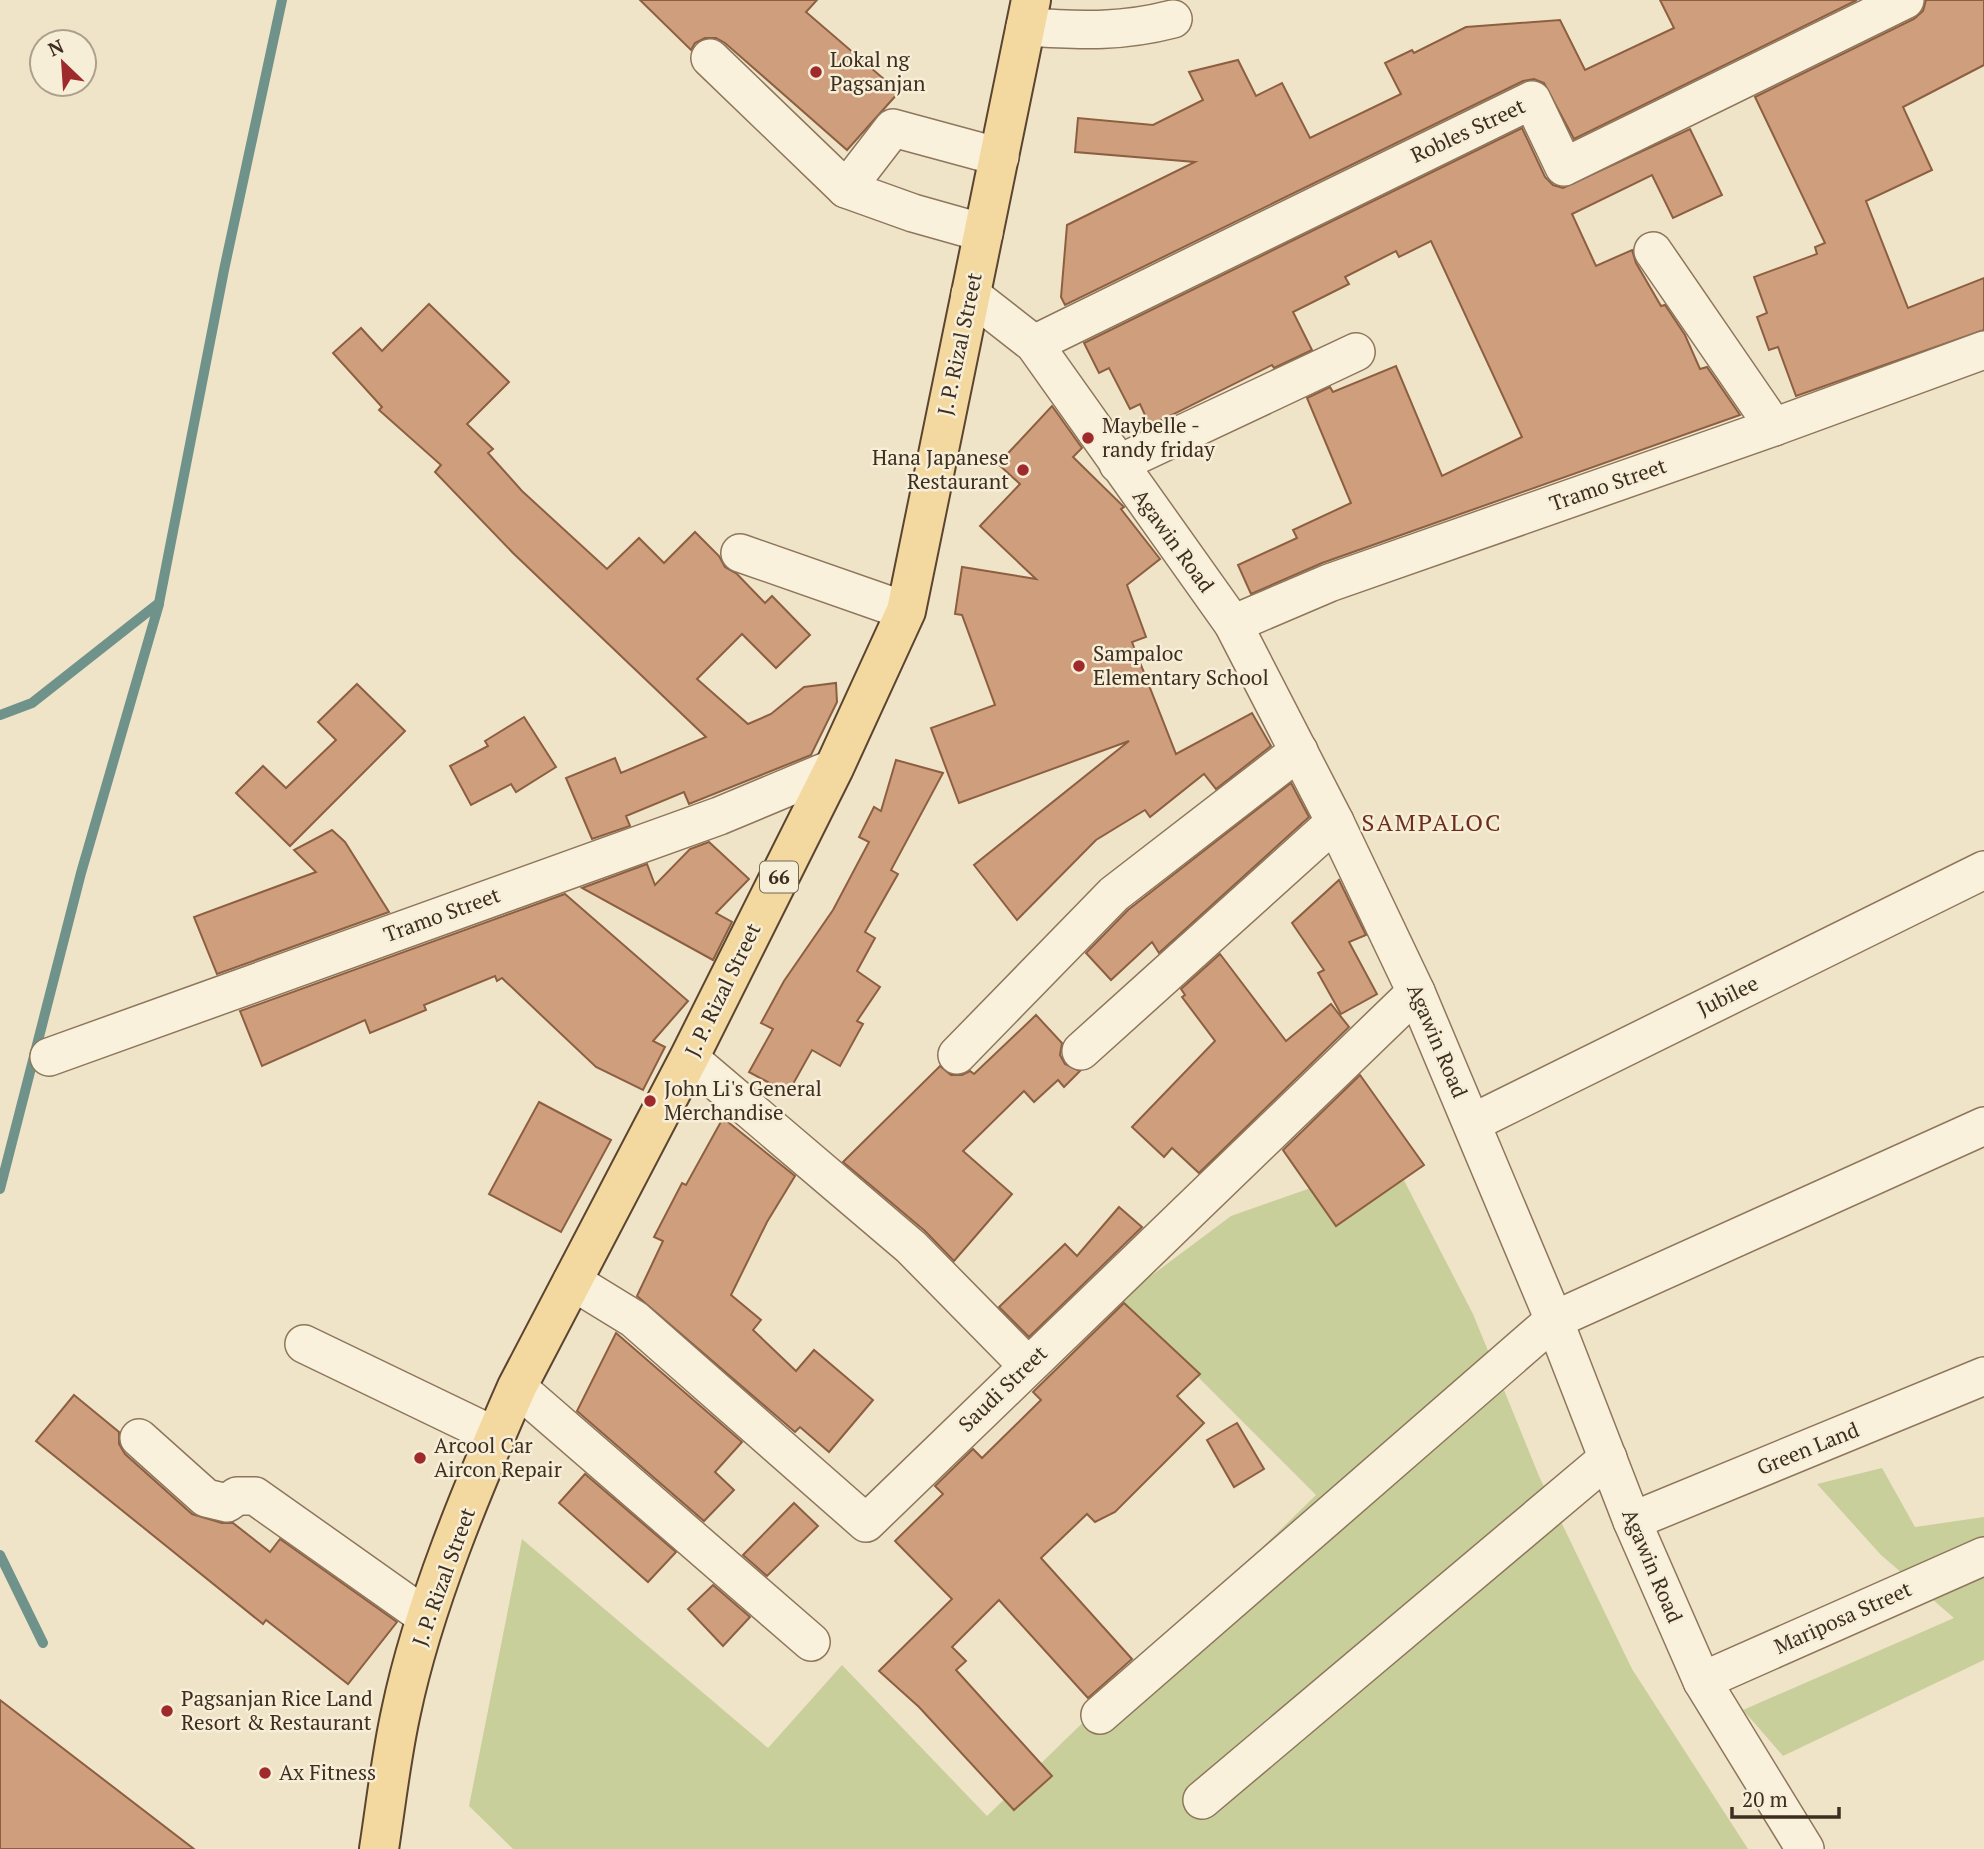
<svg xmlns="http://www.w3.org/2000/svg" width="1984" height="1849" font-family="'PT Serif',serif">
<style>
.green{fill:#c9cf9b}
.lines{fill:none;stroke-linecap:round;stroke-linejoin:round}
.stream{stroke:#6f938a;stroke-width:10}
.building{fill:#cf9f7d;stroke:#8d5f41;stroke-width:2}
.minor-casing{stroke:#8d765c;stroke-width:40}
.major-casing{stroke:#5b4430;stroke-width:42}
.minor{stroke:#faf1dc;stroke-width:37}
.major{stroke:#f3d9a0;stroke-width:38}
.poi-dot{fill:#9e2a2b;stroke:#f7eed8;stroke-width:2.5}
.labels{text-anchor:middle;stroke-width:5;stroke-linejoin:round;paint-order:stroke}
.shield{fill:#f7eed8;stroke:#756857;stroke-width:2}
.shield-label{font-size:19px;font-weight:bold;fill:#3d2e20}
.poi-label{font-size:21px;fill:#3d2e20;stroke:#f7eed8;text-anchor:start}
.street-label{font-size:21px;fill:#3d2e20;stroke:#f7eed8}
.quarter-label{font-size:24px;letter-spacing:2px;fill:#6b2e1e;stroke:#f7eed8}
</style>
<rect width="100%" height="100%" fill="#f0e4c8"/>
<!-- green -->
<g class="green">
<polygon points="1393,1159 1473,1314 1539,1476 1632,1669 1748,1849 513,1849 469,1806 522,1539 768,1748 842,1665 987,1816 1316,1495 1120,1299 1231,1216"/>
<polygon points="1882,1468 1915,1527 1984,1517 1984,1660 1783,1756 1743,1710 1954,1618 1881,1555 1817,1484"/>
</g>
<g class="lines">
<!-- stream -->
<g class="stream">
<polyline points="0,715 32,703 159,603 224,270 282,0"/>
<polyline points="0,1189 81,873 159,604"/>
<polyline points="0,1555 43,1643"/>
</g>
</g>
<!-- building -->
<g class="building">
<polygon points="640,0 817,0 806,12 899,92 847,150 725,43 716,38 705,38 695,43 691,50"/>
<polygon points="1660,0 1857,0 1574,139 1544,83 1534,79 1523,81 1065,305 1061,297 1067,225 1195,162 1075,152 1078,118 1153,125 1203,100 1189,72 1238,60 1256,96 1282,83 1310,138 1401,94 1385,63 1412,50 1414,53 1466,27 1560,20 1585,70 1674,28"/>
<polygon points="1926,0 1984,0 1984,65 1903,107 1932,170 1866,201 1908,308 1984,278 1984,330 1796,396 1778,347 1769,350 1757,317 1767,313 1754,277 1817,254 1815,247 1825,243 1755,97 1914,19 1923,11"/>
<polygon points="1522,128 1545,177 1553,185 1563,188 1690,129 1722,195 1673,218 1652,175 1572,214 1596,266 1632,250 1636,263 1661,306 1665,305 1685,335 1700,369 1707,367 1740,415 1322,563 1251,594 1238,565 1297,538 1293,530 1351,503 1307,398 1330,387 1333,392 1396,366 1442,476 1522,437 1431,241 1399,257 1396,251 1345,277 1349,284 1293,312 1312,350 1274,368 1272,365 1150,426 1140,404 1130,409 1109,368 1099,373 1084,343"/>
<polygon points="429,304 509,382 467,424 493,449 488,453 522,491 607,569 639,538 664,563 695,532 719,556 725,567 737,574 765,603 772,596 810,635 776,668 742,634 697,679 748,724 771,714 804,687 836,683 837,702 811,755 689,804 684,792 626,816 630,826 592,839 566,778 615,758 621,773 706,737 513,553 435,472 441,465 379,410 382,407 333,353 361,328 382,351"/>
<polygon points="1052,406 1082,448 1073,457 1124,507 1121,509 1160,559 1127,585 1146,637 1132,642 1176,754 1252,713 1271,746 1216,789 1204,774 1150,817 1145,810 1096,840 1017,920 974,865 1129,741 959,803 931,728 995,705 962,615 955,614 962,567 1036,579 980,526 1020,484 998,464"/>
<polygon points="357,684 405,731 290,846 236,793 263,766 286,788 336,740 318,722"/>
<polygon points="524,717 556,767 516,792 511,784 471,805 450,766 488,746 485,741"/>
<polygon points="896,760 943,773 891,870 898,874 865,932 875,938 857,971 880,987 857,1021 863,1024 840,1066 812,1050 788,1093 749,1072 773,1029 761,1023 784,981 833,910 869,842 859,837 874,807 881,811"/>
<polygon points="1291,783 1309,817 1159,953 1152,942 1111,980 1086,953 1128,910"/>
<polygon points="332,830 345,842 389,912 217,974 194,917 316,872 294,850"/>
<polygon points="709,842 749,879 716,913 732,922 713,960 582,888 647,864 655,885 690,849"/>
<polygon points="1339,880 1366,935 1349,942 1377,994 1341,1014 1318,973 1324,970 1292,923"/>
<polygon points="565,894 688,1001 653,1041 665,1047 643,1090 596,1067 502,978 497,981 495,976 424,1005 426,1010 370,1033 365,1020 262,1066 240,1011"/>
<polygon points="1220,954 1286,1041 1331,1004 1349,1027 1199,1173 1172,1148 1164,1157 1132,1127 1215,1041 1182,997 1185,995 1181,989"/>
<polygon points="1036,1015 1062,1043 1060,1055 1065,1064 1080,1071 1064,1087 1058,1080 1034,1102 1024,1091 963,1151 1012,1194 954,1261 925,1231 843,1162 940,1066 951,1075 962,1075 970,1071 974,1074"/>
<polygon points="1360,1075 1424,1165 1336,1226 1283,1150"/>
<polygon points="539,1102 611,1140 561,1232 489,1194"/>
<polygon points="723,1118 795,1176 767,1222 731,1295 761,1320 753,1330 796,1371 814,1350 873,1400 829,1452 800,1427 795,1432 637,1296 663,1241 654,1237 682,1183 686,1185"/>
<polygon points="1119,1207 1142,1227 1029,1337 999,1307 1065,1244 1077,1256"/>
<polygon points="1124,1303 1200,1374 1177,1396 1204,1423 1115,1512 1095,1522 1087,1514 1041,1558 1132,1659 1088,1698 999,1600 952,1647 966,1661 956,1670 1052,1776 1014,1810 919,1707 879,1671 952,1599 895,1541 943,1494 935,1486 973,1449 982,1458 1041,1400 1033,1392"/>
<polygon points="616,1333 742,1442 715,1472 734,1490 704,1521 577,1411"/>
<polygon points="74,1395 119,1432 119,1444 125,1454 192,1514 222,1523 233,1523 270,1552 280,1539 397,1622 348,1684 266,1620 263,1624 36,1441"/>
<polygon points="1237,1423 1264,1469 1234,1487 1207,1440"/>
<polygon points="585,1474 676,1552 648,1582 559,1503"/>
<polygon points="794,1503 818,1526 767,1576 743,1555"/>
<polygon points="713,1585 750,1617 723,1646 688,1609"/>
<polygon points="0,1700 194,1849 0,1849"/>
</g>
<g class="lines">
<!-- minor casing -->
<g class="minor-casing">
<g id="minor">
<path d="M1025,27C1081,30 1119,33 1173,19"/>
<polyline points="710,58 846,189"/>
<polyline points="984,233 913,213 846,189 893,128 1000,157"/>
<polyline points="1653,251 1774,427"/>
<polyline points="970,294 1034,344 1233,624 1335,822 1416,992 1554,1320 1632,1521 1702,1681 1805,1849"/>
<polyline points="1034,344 1532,100 1564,167 1905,0"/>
<polyline points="1118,464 1356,352"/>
<polyline points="740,553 906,611"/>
<polyline points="1233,624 1329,583 1774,427 1984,350"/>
<polyline points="1081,1051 1335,822"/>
<polyline points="957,1055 1114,894 1299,751"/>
<polyline points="49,1057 719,816 834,768"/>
<polyline points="689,1058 911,1247 1028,1366"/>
<polyline points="1472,1123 1984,870"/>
<polyline points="572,1281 634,1319 866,1523 1416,992"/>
<polyline points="304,1344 495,1436"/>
<polyline points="517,1387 811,1642"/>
<polyline points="139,1438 206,1498 227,1503 237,1496 255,1496 426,1617"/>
<polyline points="1632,1521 1984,1376"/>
<polyline points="1702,1681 1984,1556"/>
<polyline points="1100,1715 1554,1320 1984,1126"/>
<polyline points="1202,1800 1608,1458"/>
</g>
</g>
<!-- major casing -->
<g class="major-casing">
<path id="major" d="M379,1849C386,1804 391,1757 401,1712C423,1606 473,1487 517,1387L689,1058L834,768L906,611L1031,0"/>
</g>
<!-- minor -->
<use href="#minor" class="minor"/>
<!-- major -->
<use href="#major" class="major"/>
</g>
<!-- markers -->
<g class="poi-dot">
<circle cx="816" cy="72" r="7"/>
<circle cx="1088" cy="438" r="7"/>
<circle cx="1023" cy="470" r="7"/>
<circle cx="1079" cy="666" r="7"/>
<circle cx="650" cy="1101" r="7"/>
<circle cx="420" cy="1458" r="7"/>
<circle cx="167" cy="1711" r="7"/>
<circle cx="265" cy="1773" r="7"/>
</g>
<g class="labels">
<!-- shield labels -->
<rect class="shield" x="760" y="861.5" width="38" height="31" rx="5"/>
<g class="shield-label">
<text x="779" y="884">66</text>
</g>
<!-- poi labels -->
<g class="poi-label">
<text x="830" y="67">Lokal ng<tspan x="830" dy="24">Pagsanjan</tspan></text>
<text x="1102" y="433">Maybelle -<tspan x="1102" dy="24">randy friday</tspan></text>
<text x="1009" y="465" text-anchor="end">Hana Japanese<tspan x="1009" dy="24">Restaurant</tspan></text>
<text x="1093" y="661">Sampaloc<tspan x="1093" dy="24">Elementary School</tspan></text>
<text x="664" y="1096">John Li's General<tspan x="664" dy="24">Merchandise</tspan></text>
<text x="434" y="1453">Arcool Car<tspan x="434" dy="24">Aircon Repair</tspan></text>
<text x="181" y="1706">Pagsanjan Rice Land<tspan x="181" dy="24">Resort &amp; Restaurant</tspan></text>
<text x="279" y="1780">Ax Fitness</text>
</g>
<!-- street labels -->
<g class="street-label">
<text transform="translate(1468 131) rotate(-25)" y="7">Robles Street</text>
<text transform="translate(960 344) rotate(-78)" y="7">J. P. Rizal Street</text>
<text transform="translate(1608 485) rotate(-19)" y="7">Tramo Street</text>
<text transform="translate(1173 541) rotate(54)" y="7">Agawin Road</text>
<text transform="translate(442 915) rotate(-20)" y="7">Tramo Street</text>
<text transform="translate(723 990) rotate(-64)" y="7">J. P. Rizal Street</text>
<text transform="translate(1728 996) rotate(-26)" y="7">Jubilee</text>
<text transform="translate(1437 1041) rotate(67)" y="7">Agawin Road</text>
<text transform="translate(1003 1389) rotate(-44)" y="7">Saudi Street</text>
<text transform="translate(1808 1449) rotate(-22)" y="7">Green Land</text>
<text transform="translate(1652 1566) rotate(67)" y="7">Agawin Road</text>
<text transform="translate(444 1577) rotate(-70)" y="7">J. P. Rizal Street</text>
<text transform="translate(1843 1618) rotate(-24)" y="7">Mariposa Street</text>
</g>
<!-- quarter labels -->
<g class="quarter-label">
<text x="1432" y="831">SAMPALOC</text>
</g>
</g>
<!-- north arrow -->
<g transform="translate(63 63) rotate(335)"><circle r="33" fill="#f7eed8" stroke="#ada18e" stroke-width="2"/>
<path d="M0-5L12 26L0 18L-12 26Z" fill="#9e2a2b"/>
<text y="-10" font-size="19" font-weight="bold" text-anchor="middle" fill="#3d2e20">N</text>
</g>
<!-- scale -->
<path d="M1732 1807v10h107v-10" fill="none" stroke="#3d2e20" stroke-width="3.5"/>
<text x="1742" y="1807" font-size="21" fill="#3d2e20" stroke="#f7eed8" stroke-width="5" paint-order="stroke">20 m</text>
</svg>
